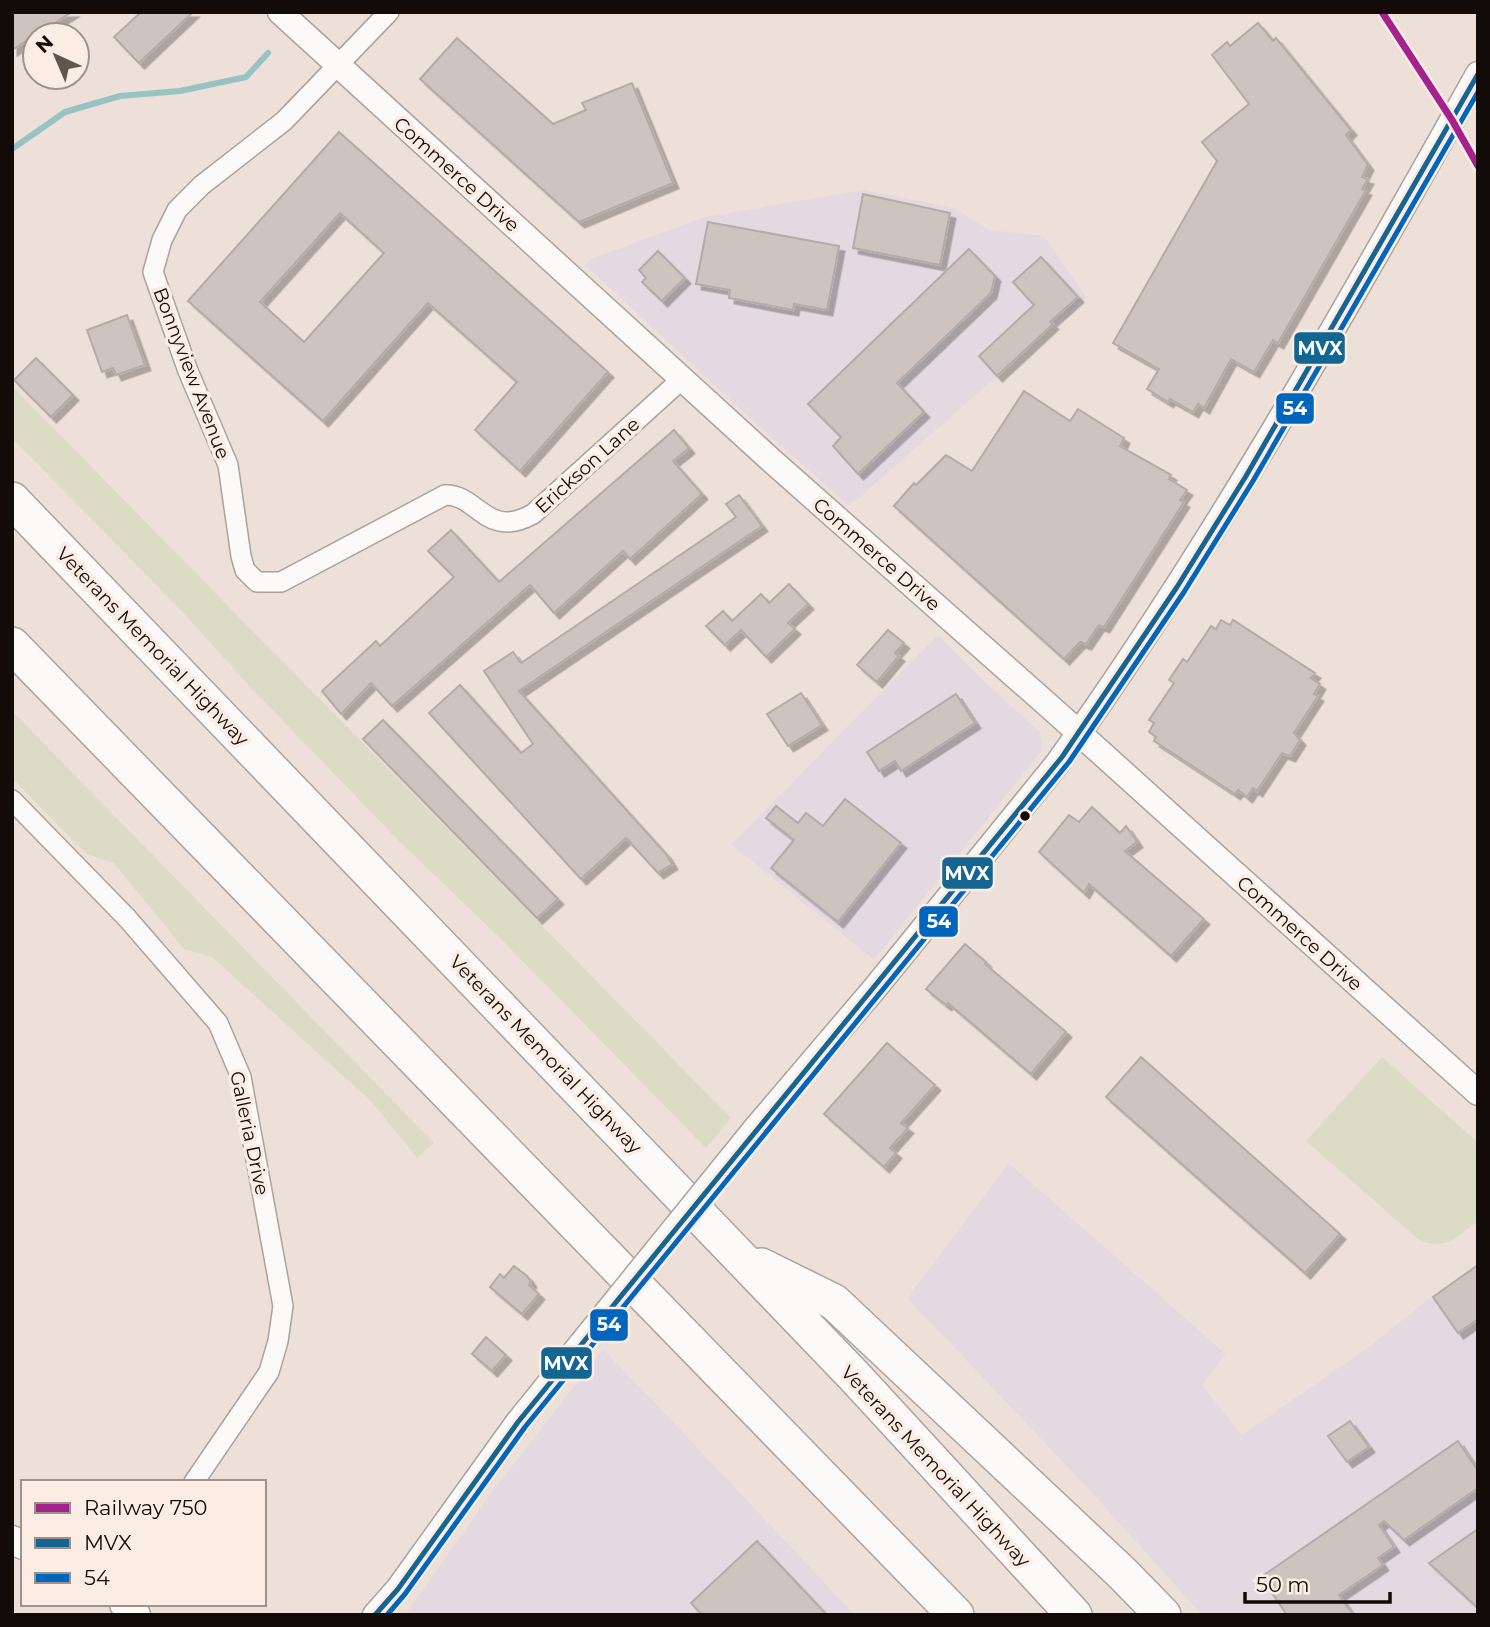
<svg xmlns="http://www.w3.org/2000/svg" width="1490" height="1627" font-family="Montserrat,sans-serif">
<style>
.commercial{fill:#e5d9e1}
.green{fill:#dcdbc5}
.lines{fill:none;stroke-linecap:round;stroke-linejoin:round}
.stream{stroke:#99c2c2;stroke-width:6}
.building{fill:#cec3bf;stroke:#b5aba6;stroke-width:2;fill-rule:evenodd;filter:url(#shadow)}
.minor-casing{stroke:#aca29c;stroke-width:22}
.tertiary-casing{stroke:#aca29c;stroke-width:27}
.secondary-casing{stroke:#aca29c;stroke-width:31}
.motorway-casing{stroke:#aca29c;stroke-width:38}
.minor{stroke:#fcfaf9;stroke-width:19}
.tertiary{stroke:#fcfaf9;stroke-width:24}
.secondary{stroke:#fcfaf9;stroke-width:28}
.motorway{stroke:#fcfaf9;stroke-width:35}
.tertiary-bridge-casing{stroke:#aca29c;stroke-width:27;stroke-linecap:butt}
.tertiary-bridge{stroke:#fcfaf9;stroke-width:24}
.bus-1-casing{stroke:#fbece4;stroke-width:10}
.bus-2-casing{stroke:#fbece4;stroke-width:10}
.bus-1{stroke:#156593;stroke-width:5}
.bus-2{stroke:#0065bd;stroke-width:5}
.rail-1-casing{stroke:#fbece4;stroke-width:12}
.rail-1{stroke:#a4228e;stroke-width:7}
.bus-dot{fill:#120b07;stroke:#fbece4;stroke-width:2.5}
.labels{text-anchor:middle;stroke-width:7;stroke-linejoin:round;paint-order:stroke}
.street-label{font-size:19px;fill:#120b07;stroke:#fbece4}
.line-badge{stroke:#fbece4;stroke-width:2.5}
.badge-label{font-size:19px;text-anchor:middle;font-weight:bold;fill:#fff}
</style>
<defs>
<filter id="shadow"><feDropShadow dx="5.5" dy="5.5" stdDeviation="0" flood-color="#0004"/></filter>
</defs>
<rect width="100%" height="100%" fill="#ede0d8"/>
<!-- commercial -->
<g class="commercial">
<polygon points="864,190 954,208 989,230 1044,236 1086,297 857,500 847,504 739,408 585,265 591,259 705,217"/>
<polygon points="938,635 991,688 1040,732 1042,748 1040,753 874,960 731,844"/>
<polygon points="1009,1163 1226,1354 1202,1385 1242,1435 1366,1349 1431,1297 1478,1264 1478,1615 1202,1615 1086,1486 907,1298"/>
<polygon points="603,1349 657,1405 855,1615 405,1615 492,1492"/>
</g>
<!-- green -->
<g class="green">
<polygon points="12,386 731,1118 706,1148 501,939 400,842 255,692 178,607 12,438"/>
<polygon points="12,711 434,1143 417,1158 372,1102 212,957 184,949 114,863 86,854 12,778"/>
<path d="M1382,1057L1478,1143V1221C1457,1236 1444,1253 1417,1238L1306,1141Z"/>
</g>
<g class="lines">
<!-- stream -->
<polyline class="stream" points="12,149 65,112 120,96 180,91 246,77 268,53"/>
</g>
<!-- building -->
<g class="building">
<polygon points="12,12 72,12 12,50"/>
<polygon points="141,12 193,12 139,63 114,37"/>
<polygon points="1258,23 1273,41 1276,38 1351,130 1346,135 1368,165 1362,177 1368,179 1362,189 1366,190 1278,343 1273,340 1254,372 1231,359 1204,408 1198,404 1193,412 1170,399 1168,402 1147,389 1159,369 1113,343 1217,161 1202,142 1249,104 1212,55 1227,42 1230,46"/>
<polygon points="457,38 553,124 586,110 582,103 632,83 673,183 579,222 420,79"/>
<path d="M339,132L608,372L520,471L475,430L517,382L428,303L323,421L188,301ZM340,213L384,253L304,342L260,302Z"/>
<polygon points="863,194 950,213 940,265 853,248"/>
<polygon points="708,222 839,246 827,310 794,304 793,310 729,298 730,290 696,284"/>
<polygon points="969,249 995,276 991,293 897,383 924,412 858,474 833,446 841,437 808,404"/>
<polygon points="658,251 685,278 662,301 642,282 646,278 639,270"/>
<polygon points="1041,257 1078,297 1050,322 1053,324 997,376 979,356 1034,305 1013,282"/>
<polygon points="127,315 145,365 116,375 113,368 102,372 87,330"/>
<polygon points="36,358 73,395 51,417 14,380"/>
<polygon points="1024,391 1070,421 1078,409 1124,438 1120,446 1171,475 1169,479 1187,490 1180,500 1184,502 1104,627 1099,625 1086,644 1080,642 1064,659 894,506 914,483 916,485 946,455 972,471"/>
<polygon points="674,430 689,448 673,461 702,494 630,559 623,551 554,613 530,585 392,706 371,683 341,714 322,691 376,641 380,646 454,577 428,551 451,530 499,582"/>
<polygon points="739,495 762,526 519,691 666,854 672,864 658,873 626,838 581,879 429,713 460,685 521,753 533,744 484,671 513,652 521,663 736,517 726,504"/>
<polygon points="789,584 808,604 788,623 795,629 766,657 741,630 725,645 706,626 723,611 732,621 761,594 769,603"/>
<polygon points="1221,620 1230,625 1233,620 1315,673 1311,678 1320,684 1314,694 1318,696 1294,733 1300,740 1290,756 1282,753 1257,791 1253,788 1247,797 1238,790 1235,794 1154,741 1156,737 1149,732 1154,723 1149,720 1174,683 1169,680 1183,659 1187,662 1211,626 1216,629"/>
<polygon points="888,630 904,643 895,653 899,656 877,682 857,665"/>
<polygon points="801,693 822,725 788,746 767,714"/>
<polygon points="956,694 975,723 901,771 895,761 879,771 867,752"/>
<polygon points="383,720 558,899 537,918 363,739"/>
<polygon points="845,799 901,843 838,922 771,868 794,840 766,818 776,806 798,823 806,813 823,826"/>
<polygon points="1092,807 1120,833 1126,826 1137,842 1125,851 1204,919 1171,956 1089,884 1084,893 1039,852 1069,815 1079,822"/>
<polygon points="965,944 986,962 985,964 1066,1032 1031,1074 948,1003 946,1005 926,989"/>
<polygon points="887,1043 935,1085 901,1123 908,1128 890,1148 896,1153 884,1167 824,1114"/>
<polygon points="1141,1057 1340,1234 1305,1273 1106,1097"/>
<polygon points="1478,1265 1478,1319 1458,1333 1433,1297"/>
<polygon points="514,1266 527,1276 531,1282 529,1285 539,1294 522,1314 490,1287 500,1274 504,1278"/>
<polygon points="486,1337 506,1355 492,1371 472,1354"/>
<polygon points="1350,1421 1369,1447 1347,1462 1328,1436"/>
<polygon points="1458,1441 1478,1471 1478,1488 1404,1540 1384,1521 1379,1525 1394,1547 1378,1558 1383,1565 1339,1595 1353,1615 1287,1615 1261,1577"/>
<polygon points="1478,1529 1478,1608 1429,1563"/>
<polygon points="757,1541 827,1615 702,1615 691,1603"/>
</g>
<g class="lines">
<!-- minor casing -->
<g class="minor-casing">
<g id="minor">
<path d="M389,12L284,121L202,185L177,210L162,240L153,272L188,371L228,465L241,556L245,570L257,582H281L445,495C478,494 486,540 533,514L682,379"/>
<polyline points="12,800 127,918 218,1023 241,1077 283,1306 278,1341 269,1372 194,1482"/>
</g>
</g>
<!-- tertiary casing -->
<g class="tertiary-casing">
<g id="tertiary">
<polyline points="280,12 772,461 1058,714 1478,1093"/>
<path d="M755,1129L875,988L1057,764C1214,545 1346,309 1478,74"/>
<polyline points="375,1615 398,1589 518,1422 581,1344"/>
</g>
</g>
<!-- secondary casing -->
<g class="secondary-casing">
<g id="secondary">
<polyline points="12,1540 23,1545"/>
<polyline points="124,1604 136,1615"/>
</g>
</g>
<!-- motorway casing -->
<g class="motorway-casing">
<g id="motorway">
<polyline points="12,500 855,1377 1074,1615"/>
<polyline points="12,645 956,1615"/>
<polyline points="761,1266 834,1302 1122,1573 1163,1615"/>
</g>
</g>
<!-- minor -->
<use href="#minor" class="minor"/>
<!-- tertiary -->
<use href="#tertiary" class="tertiary"/>
<!-- secondary -->
<use href="#secondary" class="secondary"/>
<!-- motorway -->
<use href="#motorway" class="motorway"/>
<!-- tertiary-bridge casing -->
<g class="tertiary-bridge-casing">
<polyline id="tertiary-bridge" points="581,1344 755,1129"/>
</g>
<!-- tertiary-bridge -->
<use href="#tertiary-bridge" class="tertiary-bridge"/>
<!-- bus-1 casing -->
<g class="bus-1-casing">
<polyline id="bus-1" points="375,1615 398,1589 518,1422 1062,757 1177,587 1246,476 1478,74"/>
</g>
<!-- bus-2 casing -->
<g class="bus-2-casing">
<polyline id="bus-2" points="387,1615 405,1594 525,1427 1069,762 1184,592 1253,481 1478,92"/>
</g>
<!-- bus-1 -->
<use href="#bus-1" class="bus-1"/>
<!-- bus-2 -->
<use href="#bus-2" class="bus-2"/>
<!-- rail-1 casing -->
<g class="rail-1-casing">
<polyline id="rail-1" points="1382,12 1452,120 1478,166"/>
</g>
<!-- rail-1 -->
<use href="#rail-1" class="rail-1"/>
</g>
<!-- markers -->
<circle class="bus-dot" cx="1025" cy="816" r="6"/>
<g class="labels">
<!-- street labels -->
<g class="street-label">
<text transform="translate(457 174) rotate(42)" y="7">Commerce Drive</text>
<text transform="translate(192 373) rotate(69)" y="7">Bonnyview Avenue</text>
<text transform="translate(587 465) rotate(-42)" y="7">Erickson Lane</text>
<text transform="translate(877 554) rotate(41)" y="7">Commerce Drive</text>
<text transform="translate(153 646) rotate(46)" y="7">Veterans Memorial Highway</text>
<text transform="translate(1300 933) rotate(42)" y="7">Commerce Drive</text>
<text transform="translate(546 1054) rotate(46)" y="7">Veterans Memorial Highway</text>
<text transform="translate(250 1133) rotate(78)" y="7">Galleria Drive</text>
<text transform="translate(936 1466) rotate(47)" y="7">Veterans Memorial Highway</text>
</g>
</g>
<g class="line-badge">
<rect x="1293" y="331" width="53" height="34" rx="7" fill="#156593"/>
<rect x="1275" y="392" width="40" height="33" rx="7" fill="#0065bd"/>
<rect x="941" y="856" width="53" height="34" rx="7" fill="#156593"/>
<rect x="918" y="905" width="41" height="33" rx="7" fill="#0065bd"/>
<rect x="589" y="1308" width="40" height="34" rx="7" fill="#0065bd"/>
<rect x="540" y="1346" width="53" height="34" rx="7" fill="#156593"/>
</g>
<g class="badge-label">
<text x="1320" y="355">MVX</text>
<text x="1295" y="415">54</text>
<text x="967" y="880">MVX</text>
<text x="939" y="928">54</text>
<text x="609" y="1331">54</text>
<text x="566" y="1370">MVX</text>
</g>
<!-- border -->
<rect width="1490" height="1627" fill="none" stroke="#120b07" stroke-width="28"/>
<!-- legend -->
<rect x="21" y="1480" width="245" height="126" fill="#fbece4" stroke="#9e928c" stroke-width="2"/>
<rect x="35" y="1503" width="35" height="10" fill="#a4228e" stroke="#9e928c" stroke-width="2"/>
<text x="84" y="1515" font-size="21" fill="#120b07">Railway 750</text>
<rect x="35" y="1538" width="35" height="10" fill="#156593" stroke="#9e928c" stroke-width="2"/>
<text x="84" y="1550" font-size="21" fill="#120b07">MVX</text>
<rect x="35" y="1573" width="35" height="10" fill="#0065bd" stroke="#9e928c" stroke-width="2"/>
<text x="84" y="1585" font-size="21" fill="#120b07">54</text>
<!-- north arrow -->
<g transform="translate(56 56) rotate(316)"><circle r="33" fill="#fbece4" stroke="#9e928c" stroke-width="2"/>
<path d="M0-5L12 26L0 18L-12 26Z" fill="#5f5650"/>
<text y="-10" font-size="19" font-weight="bold" text-anchor="middle" fill="#120b07">N</text>
</g>
<!-- scale -->
<path d="M1245 1592v10h145v-10" fill="none" stroke="#120b07" stroke-width="3.5"/>
<text x="1256" y="1592" font-size="21" fill="#120b07" stroke="#fbece4" stroke-width="5" paint-order="stroke">50 m</text>
</svg>
